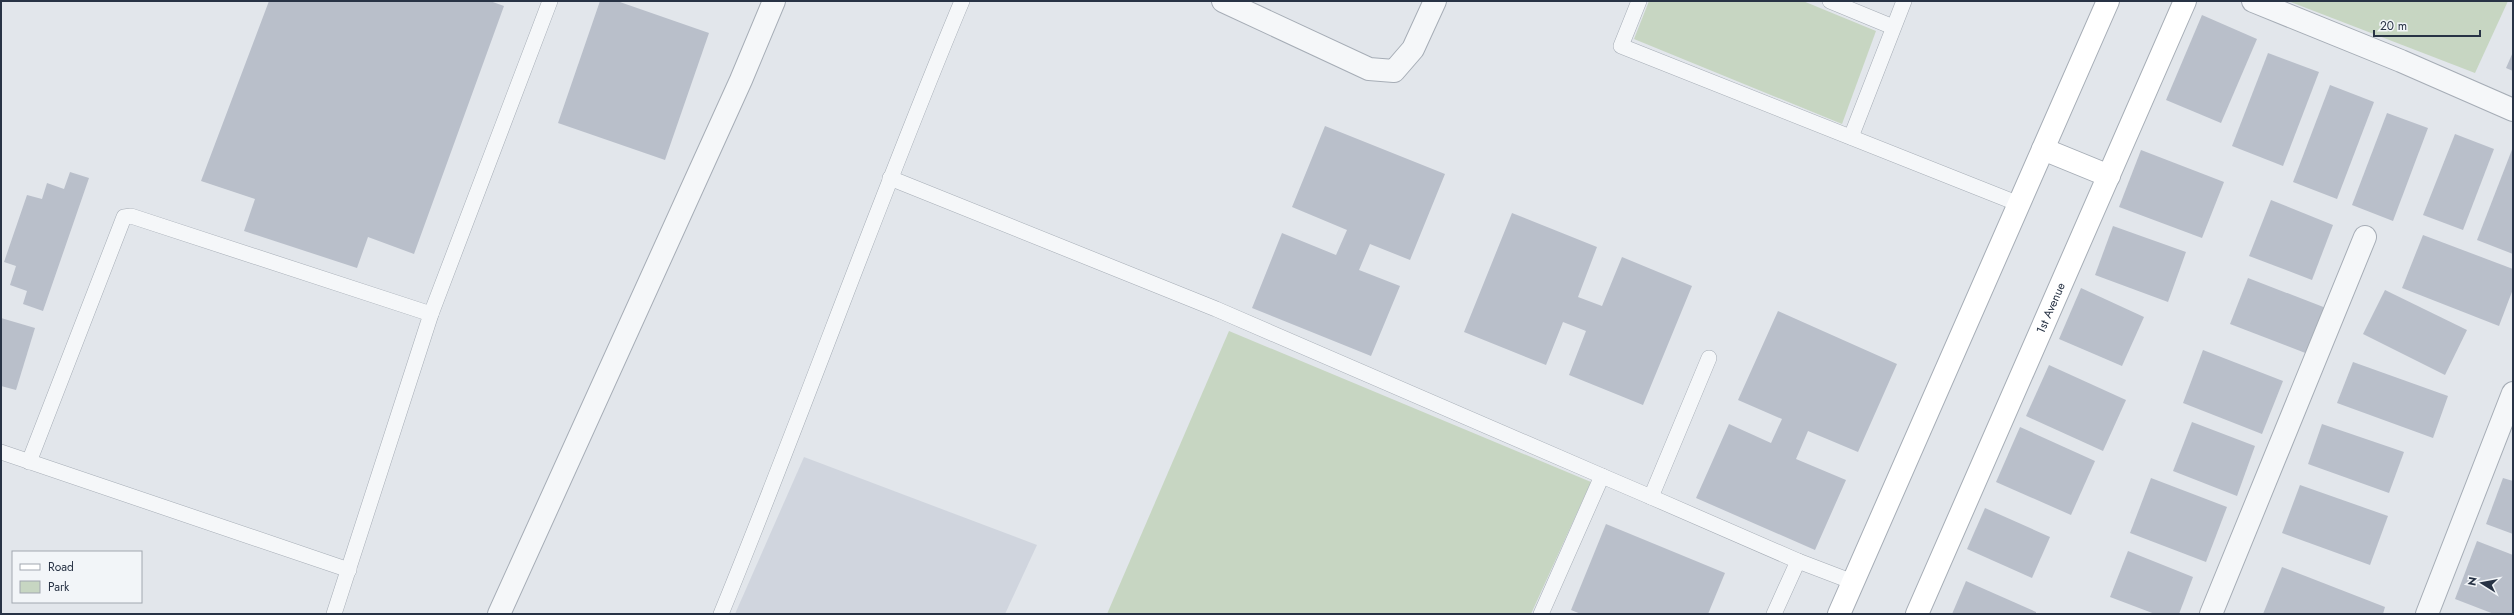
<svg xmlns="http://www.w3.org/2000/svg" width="2514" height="615" font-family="Jost,sans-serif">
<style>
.built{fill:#d0d5de}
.green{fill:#c7d6c2}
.building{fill:#b9bfca}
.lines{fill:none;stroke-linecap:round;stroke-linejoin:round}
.service-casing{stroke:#a6adb6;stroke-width:16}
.minor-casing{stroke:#a6adb6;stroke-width:24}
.secondary-casing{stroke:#a6adb6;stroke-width:24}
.service{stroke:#f5f7f9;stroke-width:15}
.minor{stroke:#f5f7f9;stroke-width:22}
.secondary{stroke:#fff;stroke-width:22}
.labels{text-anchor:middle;stroke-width:3;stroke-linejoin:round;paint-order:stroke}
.street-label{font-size:12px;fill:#283345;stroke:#f2f5f8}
</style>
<rect width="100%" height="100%" fill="#e2e6eb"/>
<!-- built -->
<polygon class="built" points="804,457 1037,545 1005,614 735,614"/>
<!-- green -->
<g class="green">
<polygon points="1649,1 1803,1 1876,31 1842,124 1634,39"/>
<polygon points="2288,1 2508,1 2475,73"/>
<polygon points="1229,331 1591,482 1531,614 1107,614"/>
</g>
<!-- building -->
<g class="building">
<polygon points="269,1 490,1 504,6 414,254 368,237 357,268 244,231 255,199 201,181"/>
<polygon points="600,1 617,1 709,33 665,160 558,123"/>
<polygon points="2202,15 2257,39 2221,123 2166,100"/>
<polygon points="2513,52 2513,71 2506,68"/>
<polygon points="2268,53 2319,72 2283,166 2232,146"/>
<polygon points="2330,85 2374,102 2337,199 2293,182"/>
<polygon points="2387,113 2428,128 2393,221 2352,205"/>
<polygon points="1325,126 1445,174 1410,260 1370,244 1359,270 1400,286 1371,356 1252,308 1282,233 1336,255 1347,230 1292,207"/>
<polygon points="2455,134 2494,149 2463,230 2423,215"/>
<polygon points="2513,147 2513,254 2477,240"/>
<polygon points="2141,150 2224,182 2202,238 2119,207"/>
<polygon points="70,172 89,178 43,311 23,304 27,291 10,285 16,266 4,262 27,195 42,199 47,183 64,189"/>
<polygon points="2271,200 2333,225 2312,280 2249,256"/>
<polygon points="1512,213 1597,247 1578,297 1602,306 1622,257 1692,286 1643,405 1569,375 1586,331 1563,322 1546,365 1464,332"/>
<polygon points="2113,226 2186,252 2168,302 2095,275"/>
<polygon points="2423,235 2513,269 2513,289 2499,326 2402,288"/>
<polygon points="2248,278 2326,308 2308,354 2230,324"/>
<polygon points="2081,288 2144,317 2122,366 2059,339"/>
<polygon points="2385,290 2467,330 2445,375 2363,334"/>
<polygon points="1778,311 1897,364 1858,452 1808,431 1796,459 1846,480 1815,550 1696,498 1729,424 1771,443 1782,419 1738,400"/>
<polygon points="1,318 35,328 16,390 1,386"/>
<polygon points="2203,350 2283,381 2262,434 2183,403"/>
<polygon points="2353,362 2448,396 2433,438 2337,403"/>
<polygon points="2049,365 2126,400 2103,451 2026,416"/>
<polygon points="2192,422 2255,446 2237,496 2173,471"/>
<polygon points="2322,424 2404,452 2389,493 2308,464"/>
<polygon points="2020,427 2095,461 2071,515 1996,482"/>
<polygon points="2151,478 2227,507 2206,562 2130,533"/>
<polygon points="2503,478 2513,481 2513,534 2486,524"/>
<polygon points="2300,485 2388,516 2370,565 2282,533"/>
<polygon points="1985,508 2050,537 2032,578 1967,549"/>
<polygon points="1606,524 1725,573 1708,614 1581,614 1571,610"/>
<polygon points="2477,541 2513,555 2513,614 2494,614 2455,599"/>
<polygon points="2128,551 2193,577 2179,614 2155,614 2110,597"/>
<polygon points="2282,567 2385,607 2383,614 2263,614"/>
<polygon points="1966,581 2036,612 2036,614 1952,614"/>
</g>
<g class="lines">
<!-- service casing -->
<g class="service-casing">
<g id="service">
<polyline points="1639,1 1621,46 2019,204"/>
<polyline points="1830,1 1893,27"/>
<polyline points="1851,137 1904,1"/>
<polyline points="890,178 1216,309 1602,476 1541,614"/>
<polyline points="1,452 349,570"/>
<polyline points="29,462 124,217 131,216 431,314"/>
<polyline points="1602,476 1651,497 1709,358"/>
<polyline points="1651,497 1798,561 1774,614"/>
<polyline points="1798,561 1853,582"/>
<polyline points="334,614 431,314 550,1"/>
<path d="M721,614C804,411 877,204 962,1"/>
</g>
</g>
<!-- minor casing -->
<g class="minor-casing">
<g id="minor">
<polyline points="1223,1 1369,69 1394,71 1413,49 1435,1"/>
<polyline points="2253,1 2401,61 2513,110"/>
<polyline points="499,614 741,80 774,1"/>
<polyline points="2211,614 2365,237"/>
<polyline points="2427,614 2513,393"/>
</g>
</g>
<!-- secondary casing -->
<g class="secondary-casing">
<g id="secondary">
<polyline points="2043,149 2109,176"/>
<polyline points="1839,614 2108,1"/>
<path id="s1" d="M1917,614L2185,1"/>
</g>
</g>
<!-- service -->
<use href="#service" class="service"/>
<!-- minor -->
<use href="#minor" class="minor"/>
<!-- secondary -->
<use href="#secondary" class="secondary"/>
</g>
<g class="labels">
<!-- street labels -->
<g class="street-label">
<text dy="4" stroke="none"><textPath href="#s1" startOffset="334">1st Avenue</textPath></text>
</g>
</g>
<!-- border -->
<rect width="2514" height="615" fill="none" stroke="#283345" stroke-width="4"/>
<!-- legend -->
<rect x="12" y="551" width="130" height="52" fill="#f2f5f8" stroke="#a1a7b0"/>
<rect x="20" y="564" width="20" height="6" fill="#ffffff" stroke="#a1a7b0"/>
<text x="48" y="571" font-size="12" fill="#283345">Road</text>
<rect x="20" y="581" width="20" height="12" fill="#c7d6c2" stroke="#a1a7b0"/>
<text x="48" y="591" font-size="12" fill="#283345">Park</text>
<!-- north arrow -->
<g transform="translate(2482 583) rotate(281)" stroke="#f2f5f8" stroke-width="3" paint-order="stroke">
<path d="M0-3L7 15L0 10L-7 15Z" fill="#283345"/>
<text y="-6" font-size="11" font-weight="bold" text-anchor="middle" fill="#283345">N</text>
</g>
<!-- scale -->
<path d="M2374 30v6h106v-6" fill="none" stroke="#283345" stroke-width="2"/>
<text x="2380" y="30" font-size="12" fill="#283345" stroke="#f2f5f8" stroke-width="3" paint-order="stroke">20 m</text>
</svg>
